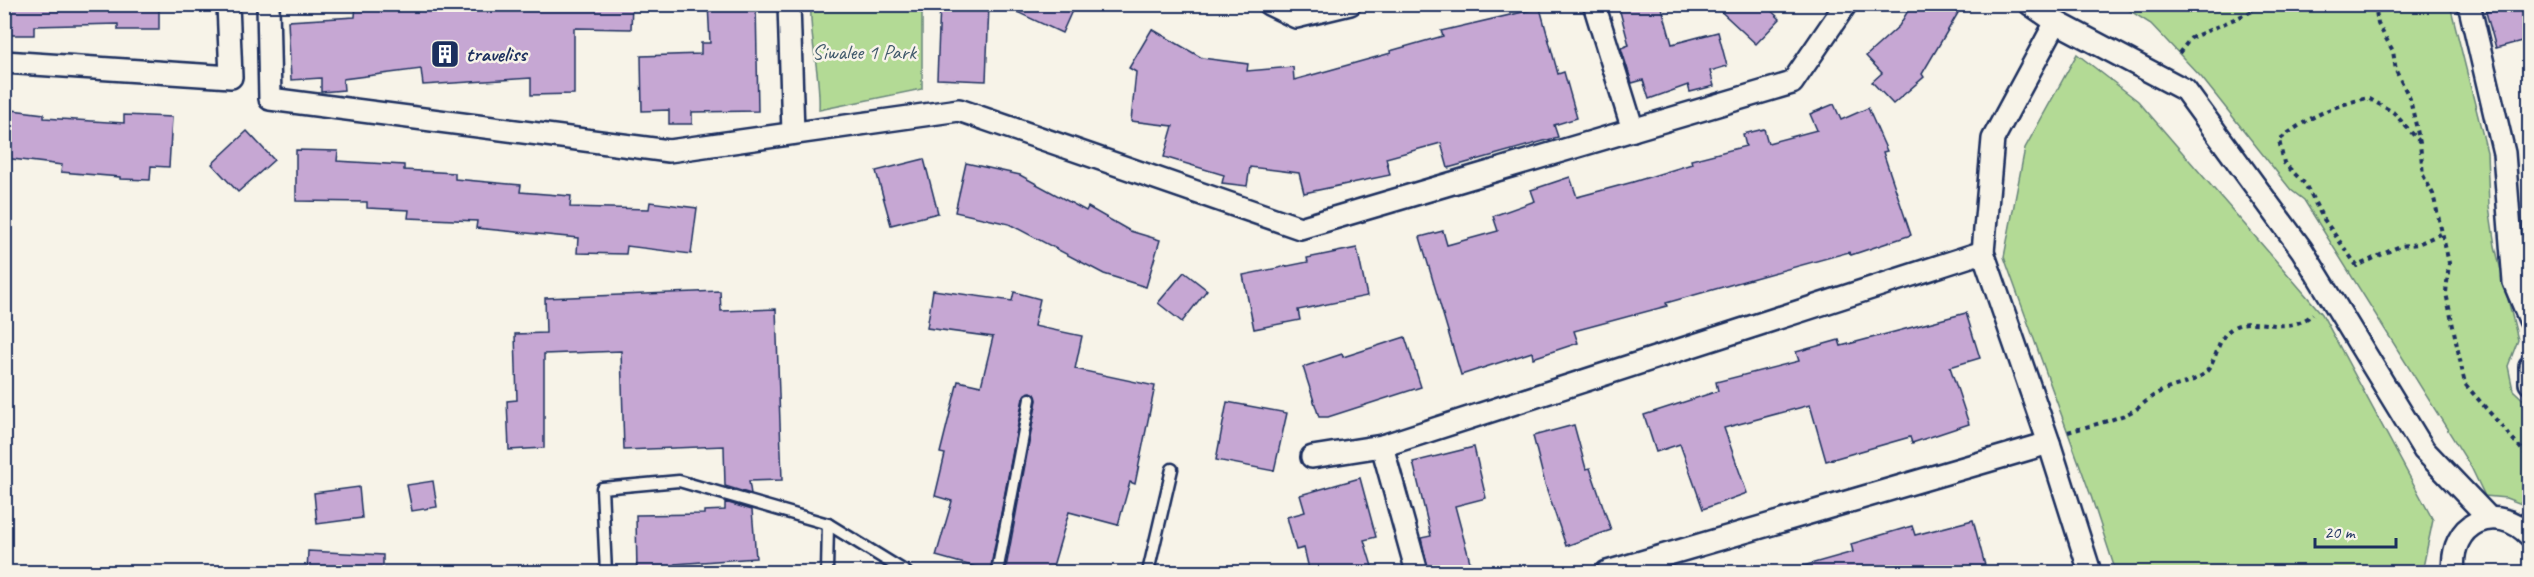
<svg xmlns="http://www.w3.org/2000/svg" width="2534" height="577" font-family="Caveat,sans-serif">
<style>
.green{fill:#b3da95;stroke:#67847a;stroke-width:1.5}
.building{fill:#c6a7d3;stroke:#1b2f5e;stroke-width:1.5}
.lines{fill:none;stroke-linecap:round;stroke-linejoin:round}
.lane-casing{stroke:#1b2f5e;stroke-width:15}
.street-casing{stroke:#1b2f5e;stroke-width:26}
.path{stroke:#1b2f5e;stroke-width:4;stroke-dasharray:4.5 4.5;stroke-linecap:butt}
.lane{stroke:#f7f3e8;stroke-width:10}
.street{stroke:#f7f3e8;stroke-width:21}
.labels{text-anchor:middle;stroke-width:5;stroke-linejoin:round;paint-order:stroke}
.park-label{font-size:21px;fill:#415a6c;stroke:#f7f3e8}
.poi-label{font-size:21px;font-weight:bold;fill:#1b2f5e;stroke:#f7f3e8;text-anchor:start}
</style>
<rect width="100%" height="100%" fill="#f7f3e8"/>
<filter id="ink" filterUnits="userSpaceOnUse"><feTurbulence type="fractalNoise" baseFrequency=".0167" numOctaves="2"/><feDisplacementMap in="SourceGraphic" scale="12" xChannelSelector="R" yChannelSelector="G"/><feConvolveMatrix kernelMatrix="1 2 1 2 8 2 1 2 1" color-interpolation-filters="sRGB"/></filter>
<g filter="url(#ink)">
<!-- green -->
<g class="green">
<path d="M811,5H922V89L819,110C821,74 809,40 811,5Z"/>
<polygon points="2121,5 2450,5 2487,152 2489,206 2495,246 2518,340 2508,366 2513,390 2529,405 2529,507 2506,498 2485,496 2471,467 2304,200 2291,190 2202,78 2151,24"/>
<polygon points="2077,54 2138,101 2322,314 2433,520 2422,572 2116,572 2091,496 2004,257 2025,148"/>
</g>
<!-- building -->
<g class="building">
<polygon points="4,4 159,4 159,30 118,30 118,24 34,26 34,35 4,35"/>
<polygon points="356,4 632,4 631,29 574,28 574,94 531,95 531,78 423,85 421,69 343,79 344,90 321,92 321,78 291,80 288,21 355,17"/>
<polygon points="708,4 756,4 758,111 692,112 692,124 669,124 669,110 642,111 641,56 701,54 701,43 710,43"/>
<polygon points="940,4 989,4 986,81 937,79"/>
<polygon points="1000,4 1075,4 1062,33"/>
<polygon points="1618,4 1661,4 1672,44 1718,32 1727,66 1710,71 1714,86 1690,92 1688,85 1649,99 1643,80 1632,83 1621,48 1629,45"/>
<polygon points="1713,4 1764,4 1780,19 1756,44"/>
<polygon points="1912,4 1943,4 1958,13 1922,74 1924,77 1893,104 1872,82 1882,73 1866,56 1899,26"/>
<polygon points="2514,4 2529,4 2529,39 2496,48 2486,12"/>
<polygon points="1540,8 1558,74 1564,72 1577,118 1554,125 1558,137 1448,168 1441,143 1386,158 1390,175 1304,193 1299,173 1250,167 1247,186 1222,183 1224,175 1164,157 1173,126 1131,121 1136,72 1129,68 1152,29 1202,58 1248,64 1247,71 1293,67 1294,80 1391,53 1390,51 1443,36 1441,31"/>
<polygon points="1834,104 1841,120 1868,108 1887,151 1883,152 1911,235 1851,255 1849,252 1751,279 1666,303 1667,306 1574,331 1578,343 1533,358 1532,352 1461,375 1420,237 1443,231 1447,245 1498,231 1493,216 1535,201 1531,190 1570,177 1577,197 1633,182 1692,164 1691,160 1746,146 1743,134 1764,129 1768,143 1817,130 1810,114"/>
<polygon points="4,109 44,114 44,118 124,123 124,115 172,117 169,167 151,166 150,180 120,179 120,177 61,172 62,165 4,158"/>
<polygon points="247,131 274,160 238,192 212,164"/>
<polygon points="296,150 338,151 337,161 404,165 404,170 455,173 455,179 521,185 520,192 571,196 570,207 649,209 650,202 697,208 691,254 627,246 626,254 577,253 578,238 476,228 477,221 408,218 409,210 367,208 367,202 296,201"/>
<polygon points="924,159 938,213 891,225 876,171"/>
<polygon points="966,163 1020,175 1086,211 1088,207 1130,231 1160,240 1146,287 1104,274 1009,224 955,212"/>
<polygon points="1357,248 1367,296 1298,310 1300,320 1254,329 1243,275 1308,262 1307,258"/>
<polygon points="1184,272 1207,290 1182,322 1158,303"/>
<polygon points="933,290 1012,301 1014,292 1040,299 1034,326 1082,336 1075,369 1155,386 1135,484 1130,482 1118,525 1069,512 1051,573 1005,573 1037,400 1035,394 1031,392 1025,394 1023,398 990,571 936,556 952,501 935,496 945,454 940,453 958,381 981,386 993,337 927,328"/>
<polygon points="720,291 721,311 776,309 782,480 749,481 751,494 725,486 724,446 624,450 621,351 544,354 544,448 509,450 507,401 517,400 515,334 546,333 545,298"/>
<polygon points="1966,313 1980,358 1950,367 1969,424 1912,443 1910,437 1826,461 1810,405 1724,428 1747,493 1703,509 1680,444 1656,452 1644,415 1718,391 1716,382 1799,361 1796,352 1839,340 1841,346"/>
<polygon points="1405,337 1421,387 1328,417 1319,417 1303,367 1342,354 1343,357"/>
<polygon points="1227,402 1287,413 1274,471 1216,460"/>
<polygon points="1574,425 1586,469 1590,468 1611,530 1566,546 1545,484 1533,436"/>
<polygon points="1474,447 1486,498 1455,506 1473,573 1429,573 1421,538 1431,536 1413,462"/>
<polygon points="1360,478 1376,537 1364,540 1374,573 1310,573 1304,548 1296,550 1287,517 1305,512 1300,495"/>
<polygon points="433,481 437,507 412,511 407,485"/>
<polygon points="359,487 362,518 317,524 314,493"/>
<polygon points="725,502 752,510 756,558 675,564 675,573 637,573 636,515 704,514 704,511 725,510"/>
<polygon points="1973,520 1987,573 1804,573 1803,566 1853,552 1851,544 1912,526 1915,535"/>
<polygon points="308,551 383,555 383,573 307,573"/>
</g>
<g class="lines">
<!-- lane casing -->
<g class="lane-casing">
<g id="lane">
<polyline points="606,572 602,488 679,481 828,524 906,572"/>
<polyline points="827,572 828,524"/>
<polyline points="997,572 1030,399"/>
<polyline points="1148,572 1172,469"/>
</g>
</g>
<!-- street casing -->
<g class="street-casing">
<g id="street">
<polyline points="268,4 270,99 669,151 959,110 1300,228 1792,83 1846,4"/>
<polyline points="789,4 793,133"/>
<polyline points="1269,4 1296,17 1350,4"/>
<polyline points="1594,4 1633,130"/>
<polyline points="2030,4 2056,22 2185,90 2302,250 2424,450 2489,518"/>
<polyline points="2469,4 2504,153 2514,282 2530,320"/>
<polyline points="2056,22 1993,139 1983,252 2049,443 2090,572"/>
<polyline points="4,62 231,77 228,4"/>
<polyline points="2530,366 2530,383"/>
<polyline points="1382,446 1417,572"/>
<polyline points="1312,457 1382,446 1983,252"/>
<polyline points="1607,572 2049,443"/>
<path d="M2454,572C2448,524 2495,500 2530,536"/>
</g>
</g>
<!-- path -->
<g class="path">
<polyline points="2375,4 2378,24 2393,51 2396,71 2410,99 2420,143 2423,175 2433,194 2449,263 2446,293 2465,384 2530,459"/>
<polyline points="2179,53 2191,38 2255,10 2252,4"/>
<path d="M2420,142L2393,112L2368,98C2333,105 2307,118 2279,140L2284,163L2305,184L2323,218L2357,266L2400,246L2418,244L2442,233"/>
<path d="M2068,432C2088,426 2121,419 2138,408C2146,402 2151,396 2160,392C2173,385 2195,383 2206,372C2218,360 2216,339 2231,329C2254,312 2283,339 2313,314"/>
</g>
<!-- lane -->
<use href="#lane" class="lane"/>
<!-- street -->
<use href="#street" class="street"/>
</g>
</g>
<!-- icons -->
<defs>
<g id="building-square" transform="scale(1.5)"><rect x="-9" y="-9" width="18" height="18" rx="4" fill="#1b2f5e" stroke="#f7f3e8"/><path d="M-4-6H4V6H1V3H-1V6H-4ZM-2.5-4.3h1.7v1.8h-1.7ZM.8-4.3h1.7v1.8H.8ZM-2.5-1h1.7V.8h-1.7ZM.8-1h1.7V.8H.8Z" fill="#fff"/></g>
</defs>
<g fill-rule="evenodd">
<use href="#building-square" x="445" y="54"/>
</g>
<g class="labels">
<!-- park labels -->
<g class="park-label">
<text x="864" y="59">Siwalee 1 Park</text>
</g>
<!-- poi labels -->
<g class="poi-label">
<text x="466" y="61">traveliss</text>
</g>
</g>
<!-- margin -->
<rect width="2534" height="577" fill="none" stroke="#f7f3e8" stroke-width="24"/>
<rect x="12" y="12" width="2510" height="553" fill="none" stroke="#1b2f5e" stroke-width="2" filter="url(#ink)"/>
<!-- scale -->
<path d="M2315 538v9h81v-9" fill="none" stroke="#1b2f5e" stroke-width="3"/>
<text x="2324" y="538" font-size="18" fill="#1b2f5e" stroke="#f7f3e8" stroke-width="4.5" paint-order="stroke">20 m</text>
</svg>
